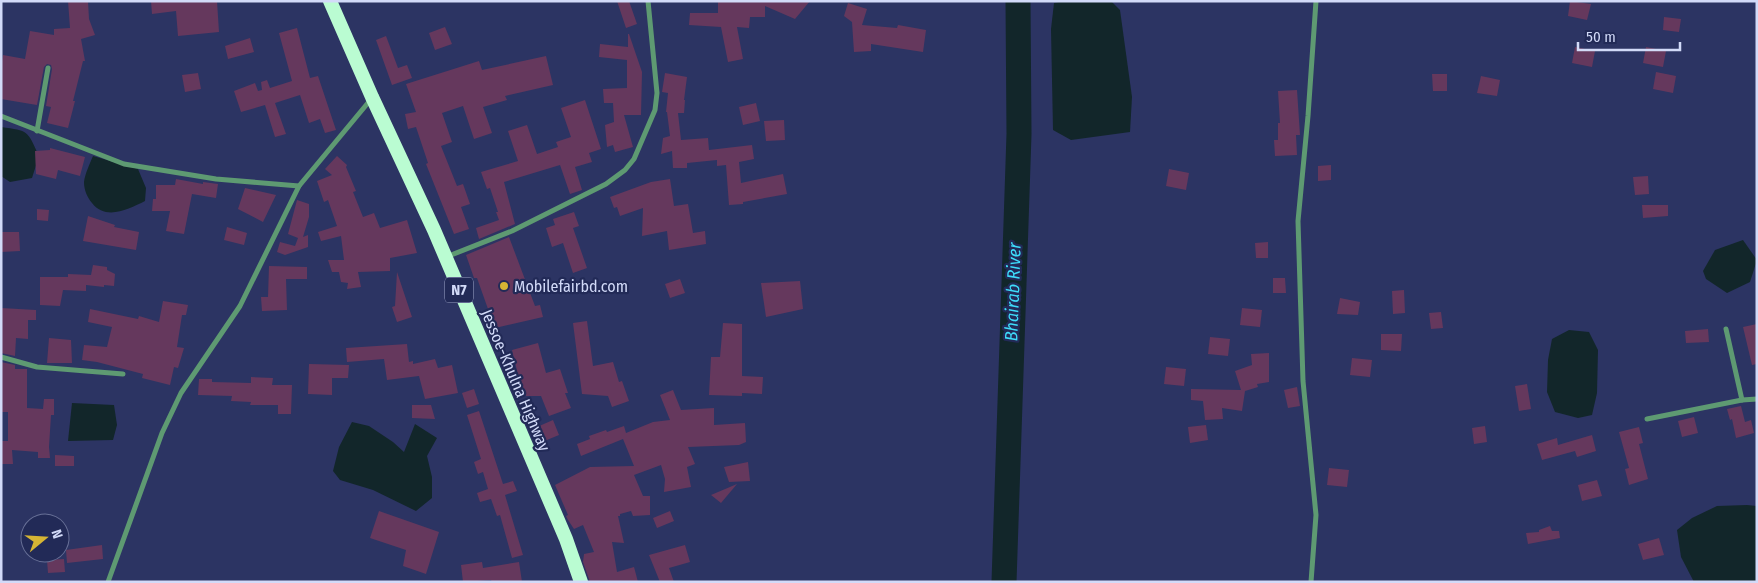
<svg xmlns="http://www.w3.org/2000/svg" width="1758" height="583" font-family="'Fira Sans Condensed',sans-serif">
<style>
.water{fill:#12262a}
.lines{fill:none;stroke-linecap:round;stroke-linejoin:round}
.river{stroke:#12262a;stroke-width:25}
.building{fill:#65385d}
.minor{stroke:#5e9a72;stroke-width:5}
.trunk{stroke:#bafcd2;stroke-width:14}
.poi-dot{fill:#d6b534;stroke:#222a57;stroke-width:2}
.labels{text-anchor:middle;stroke-width:4.5;stroke-linejoin:round;paint-order:stroke}
.shield{fill:#222a57;stroke:#9da5c8;stroke-width:1}
.shield-label{font-size:15px;font-weight:bold;fill:#d2daf8}
.poi-label{font-size:16px;fill:#d2daf8;stroke:#222a57;text-anchor:start}
.street-label{font-size:16px;fill:#d2daf8;stroke:#222a57}
.water-label{font-size:18px;font-style:italic;fill:#3edcfa;stroke:#222a57}
</style>
<rect width="100%" height="100%" fill="#2c3463"/>
<!-- water -->
<g class="water">
<polygon points="1064,1 1111,1 1120,10 1132,97 1130,132 1071,140 1053,130 1051,29 1054,3"/>
<path d="M1,127C29,131 27,130 39,156L32,178L10,182L1,176Z"/>
<path d="M93,156L138,169L146,188L145,201C129,209 106,221 92,203C87,197 84,190 84,182C85,174 90,163 93,156Z"/>
<polygon points="1743,240 1757,260 1750,282 1727,293 1706,279 1703,271 1715,250"/>
<polygon points="1569,330 1589,332 1598,350 1597,393 1592,415 1578,418 1555,412 1547,392 1548,360 1552,339"/>
<polygon points="72,403 114,405 117,425 113,440 68,441"/>
<polygon points="352,422 369,426 393,442 404,452 415,424 437,438 427,456 432,477 432,498 416,511 373,490 340,480 333,471 339,447"/>
<polygon points="1747,505 1757,506 1757,582 1694,582 1681,557 1677,530 1692,518 1717,506"/>
</g>
<g class="lines">
<!-- river -->
<polyline class="river" points="1004,582 1019,134 1018,1"/>
</g>
<!-- building -->
<g class="building">
<polygon points="68,1 88,1 89,19 95,35 81,39 85,61 83,61 73,101 75,101 68,128 47,123 51,107 46,106 52,69 51,65 47,64 44,67 37,105 1,99 1,67 3,55 25,59 30,31 54,35 54,29 70,28"/>
<polygon points="151,1 217,1 219,32 178,36 176,11 152,14"/>
<polygon points="617,1 629,1 637,24 626,28"/>
<polygon points="718,1 810,1 795,19 765,6 765,17 750,17 749,28 737,27 743,59 728,62 721,27 689,25 690,13 718,13"/>
<polygon points="1570,1 1591,4 1587,20 1568,16"/>
<polygon points="848,3 867,9 862,25 897,28 898,25 926,30 923,52 871,44 871,51 854,52 852,22 844,16"/>
<polygon points="1664,17 1681,19 1679,32 1663,30"/>
<polygon points="445,27 452,44 435,50 429,33"/>
<polygon points="297,28 310,78 318,76 336,130 325,133 320,119 309,123 300,95 275,103 286,134 275,137 265,105 241,112 234,91 255,83 258,91 262,90 261,82 267,80 270,88 292,81 279,33"/>
<polygon points="628,34 629,34 642,72 641,115 624,115 633,147 615,152 613,145 607,147 605,125 614,122 613,103 604,103 603,89 627,88 627,60 599,57 600,44 628,47"/>
<polygon points="386,36 398,68 407,65 412,78 392,85 376,40"/>
<polygon points="250,38 254,52 228,59 225,46"/>
<polygon points="1575,47 1595,51 1592,67 1572,63"/>
<polygon points="1646,47 1666,51 1663,67 1643,63"/>
<polygon points="546,56 553,85 505,96 507,100 483,107 492,133 474,139 463,106 442,113 452,142 441,146 457,186 463,184 470,204 461,207 469,229 454,234 426,164 428,163 416,127 408,129 405,114 416,112 406,84 479,61 482,70"/>
<polygon points="1656,72 1676,76 1673,93 1653,89"/>
<polygon points="198,73 201,89 185,92 182,75"/>
<polygon points="665,73 687,77 684,100 685,100 684,113 678,113 681,140 708,138 709,150 752,145 754,159 739,162 741,183 783,174 787,194 743,202 743,204 729,205 726,165 717,166 717,160 687,163 687,168 673,168 672,151 661,154 663,138 670,136 667,112 666,112 668,93 662,92"/>
<polygon points="1432,74 1447,74 1447,91 1433,91"/>
<polygon points="1481,76 1500,80 1497,96 1477,93"/>
<polygon points="1297,90 1300,135 1296,135 1297,155 1275,156 1274,140 1278,140 1278,123 1280,123 1278,91"/>
<polygon points="585,100 601,149 589,153 592,162 575,167 582,190 570,194 560,165 504,182 515,224 479,239 476,228 499,220 496,212 498,212 490,188 487,189 481,172 518,161 508,131 527,125 537,154 558,147 556,142 571,137 561,108"/>
<polygon points="756,103 760,121 743,125 739,107"/>
<polygon points="784,120 785,140 766,141 764,121"/>
<polygon points="50,148 85,157 80,176 58,170 56,179 36,174 35,151 50,150"/>
<polygon points="337,156 347,165 346,167 356,191 353,192 363,217 374,213 380,228 407,220 417,253 390,258 390,271 358,272 361,287 347,289 348,283 341,282 339,272 332,272 328,260 344,260 341,236 321,241 318,232 337,226 328,200 324,202 317,181 332,175 325,169"/>
<polygon points="1331,165 1331,180 1318,181 1318,166"/>
<polygon points="1169,169 1189,173 1186,190 1166,186"/>
<polygon points="1648,176 1649,194 1635,195 1633,177"/>
<polygon points="176,179 203,184 203,182 218,184 216,198 192,194 184,234 166,231 170,211 152,211 153,199 156,199 156,185 175,185"/>
<polygon points="670,179 674,206 688,204 693,233 705,231 706,244 669,250 667,231 642,236 643,208 620,216 617,207 614,208 610,197 651,182"/>
<polygon points="245,188 276,195 263,222 238,209"/>
<polygon points="297,200 309,204 309,217 303,237 308,235 308,247 285,255 277,252 280,242 295,246 298,238 288,234"/>
<polygon points="1642,205 1668,205 1668,216 1643,218"/>
<polygon points="37,209 49,210 48,221 37,220"/>
<polygon points="574,212 579,226 573,228 587,268 573,273 563,243 552,247 546,228 555,225 553,219"/>
<polygon points="88,216 115,225 114,227 139,232 136,250 83,241"/>
<polygon points="227,227 247,233 244,245 224,240"/>
<polygon points="1,232 19,232 20,251 1,252"/>
<polygon points="509,237 535,306 540,305 543,317 495,328 493,320 490,321 487,310 488,309 477,278 474,278 466,255"/>
<polygon points="1268,242 1268,258 1256,258 1255,243"/>
<polygon points="93,265 107,267 107,270 115,274 114,286 104,285 104,287 86,285 86,291 63,290 60,306 40,305 40,277 68,277 68,274 91,275"/>
<polygon points="269,266 307,267 307,279 286,279 287,310 262,311 261,297 268,297"/>
<polygon points="397,272 412,317 397,322 392,307 395,306"/>
<polygon points="1273,278 1285,278 1286,293 1273,293"/>
<polygon points="680,279 685,293 670,298 665,284"/>
<polygon points="800,281 803,309 766,317 761,283"/>
<polygon points="1404,290 1405,313 1393,314 1392,291"/>
<polygon points="1340,298 1360,302 1358,315 1337,314"/>
<polygon points="163,301 188,305 186,315 182,315 177,347 184,348 178,368 174,367 170,385 142,378 143,374 97,362 82,360 84,345 107,347 112,327 88,322 90,309 138,319 139,316 159,322"/>
<polygon points="1,308 36,310 36,320 28,320 28,339 16,338 15,356 1,353"/>
<polygon points="1242,308 1262,310 1260,327 1240,325"/>
<polygon points="1441,312 1443,328 1431,329 1429,313"/>
<polygon points="587,321 593,366 613,362 619,382 622,381 629,401 612,407 608,396 582,394 573,323"/>
<polygon points="723,323 742,324 742,376 763,377 762,394 742,393 742,396 709,395 711,357 720,357"/>
<polygon points="1757,324 1757,364 1752,365 1743,327"/>
<polygon points="1708,329 1709,342 1686,343 1685,331"/>
<polygon points="1381,334 1402,334 1401,351 1381,350"/>
<polygon points="1210,337 1230,339 1228,356 1208,354"/>
<polygon points="49,338 71,340 72,363 47,363"/>
<polygon points="538,343 546,373 560,369 568,393 565,393 571,408 549,416 541,396 526,396 520,383 512,350"/>
<polygon points="407,344 409,362 413,361 413,364 435,359 438,368 452,365 458,393 425,399 419,376 387,380 384,359 347,362 346,348"/>
<polygon points="1269,353 1269,382 1257,384 1258,387 1245,391 1242,411 1222,408 1223,419 1205,420 1203,401 1191,400 1191,389 1241,390 1235,371 1252,365 1251,354"/>
<polygon points="1352,358 1372,360 1370,377 1350,375"/>
<polygon points="1,362 15,365 15,369 27,369 27,408 43,409 44,399 54,399 54,415 51,415 49,447 50,458 38,458 38,452 12,450 13,464 1,464 1,441 8,441 8,412 1,412"/>
<polygon points="309,364 349,365 348,378 332,378 332,395 308,394"/>
<polygon points="1166,367 1186,369 1184,386 1164,384"/>
<polygon points="251,377 273,378 272,385 292,385 291,414 278,414 278,405 250,405 251,402 231,401 232,396 198,395 199,379 212,379 212,382 251,383"/>
<polygon points="1527,384 1531,409 1519,411 1515,386"/>
<polygon points="1297,387 1300,406 1288,408 1284,390"/>
<polygon points="474,389 479,404 467,408 462,393"/>
<polygon points="673,390 681,410 714,408 714,425 745,423 746,442 739,445 688,447 695,464 687,467 691,487 664,492 665,479 661,465 634,475 643,496 650,496 650,515 633,516 631,511 620,514 620,516 618,516 624,543 612,542 617,572 634,567 638,582 590,582 583,562 584,554 594,552 583,525 574,529 568,520 566,516 568,515 555,485 590,467 634,466 623,439 581,456 577,444 590,439 589,436 606,430 607,432 624,426 626,433 653,422 670,420 660,395"/>
<polygon points="412,405 431,405 435,419 412,418"/>
<polygon points="1741,406 1745,422 1751,420 1754,433 1736,438 1732,419 1730,420 1727,409"/>
<polygon points="479,411 503,484 513,481 517,491 505,495 523,555 512,558 500,515 497,516 491,499 480,502 477,493 488,489 483,472 478,474 474,462 481,459 467,415"/>
<polygon points="1694,417 1698,433 1682,437 1678,421"/>
<polygon points="553,420 559,435 542,442 537,427"/>
<polygon points="1206,425 1208,440 1190,443 1188,427"/>
<polygon points="1485,426 1487,442 1474,444 1472,428"/>
<polygon points="1639,427 1643,443 1639,444 1648,479 1629,485 1625,469 1629,468 1619,432"/>
<polygon points="1592,435 1596,451 1577,457 1575,451 1542,460 1537,444 1557,438 1558,445"/>
<polygon points="55,455 74,456 74,466 55,466"/>
<polygon points="748,462 750,481 729,482 724,467"/>
<polygon points="1329,468 1349,470 1347,487 1327,485"/>
<polygon points="1597,480 1602,496 1582,501 1578,485"/>
<polygon points="737,484 721,503 711,495"/>
<polygon points="379,511 439,532 426,574 403,566 406,550 370,538"/>
<polygon points="670,511 674,521 657,528 653,518"/>
<polygon points="1550,526 1552,531 1559,531 1560,538 1528,544 1526,533 1539,532 1539,530"/>
<polygon points="1659,538 1664,555 1643,560 1638,544"/>
<polygon points="102,545 103,559 67,563 66,550"/>
<polygon points="685,545 690,562 669,568 674,582 660,582 649,555"/>
<polygon points="64,559 65,572 48,573 47,560"/>
<polygon points="482,562 483,568 519,562 522,582 492,582 491,580 463,582 461,565"/>
</g>
<g class="lines">
<!-- minor -->
<g class="minor">
<polyline points="1,116 124,164 216,179 299,186"/>
<polyline points="37,131 48,68"/>
<polyline points="446,257 512,231 606,184 625,170 634,159 655,110 657,93 648,1"/>
<polyline points="1726,329 1742,400"/>
<polyline points="1,357 37,367 123,374"/>
<polyline points="1647,419 1742,400 1757,399"/>
<polyline points="108,582 162,433 181,393 240,306 299,186 372,98"/>
<polyline points="1311,582 1316,515 1303,381 1298,221 1308,116 1316,1"/>
</g>
<!-- trunk -->
<polyline class="trunk" points="330,1 372,97 434,230 566,539 581,582"/>
</g>
<!-- markers -->
<circle class="poi-dot" cx="504" cy="286" r="5"/>
<g class="labels">
<!-- shield labels -->
<rect class="shield" x="445" y="277.5" width="28" height="25" rx="4"/>
<g class="shield-label">
<text x="459" y="295">N7</text>
</g>
<!-- poi labels -->
<g class="poi-label">
<text x="514" y="292">Mobilefairbd.com</text>
</g>
<!-- street labels -->
<g class="street-label">
<text transform="translate(516 380) rotate(67)" y="6">Jessoe-Khulna Highway</text>
</g>
<!-- water labels -->
<g class="water-label">
<text transform="translate(1013 292) rotate(-88)" y="6">Bhairab River</text>
</g>
</g>
<!-- border -->
<rect width="1758" height="583" fill="none" stroke="#d2daf8" stroke-width="5"/>
<!-- north arrow -->
<g transform="translate(45 538) rotate(72)"><circle r="24" fill="#222a57" stroke="#687097"/>
<path d="M0-4L9 19L0 12L-9 19Z" fill="#d6b534"/>
<text y="-8" font-size="14" font-weight="bold" text-anchor="middle" fill="#d2daf8">N</text>
</g>
<!-- scale -->
<path d="M1578 42v8h102v-8" fill="none" stroke="#d2daf8" stroke-width="2.5"/>
<text x="1586" y="42" font-size="15" fill="#d2daf8" stroke="#222a57" stroke-width="4" paint-order="stroke">50 m</text>
</svg>
